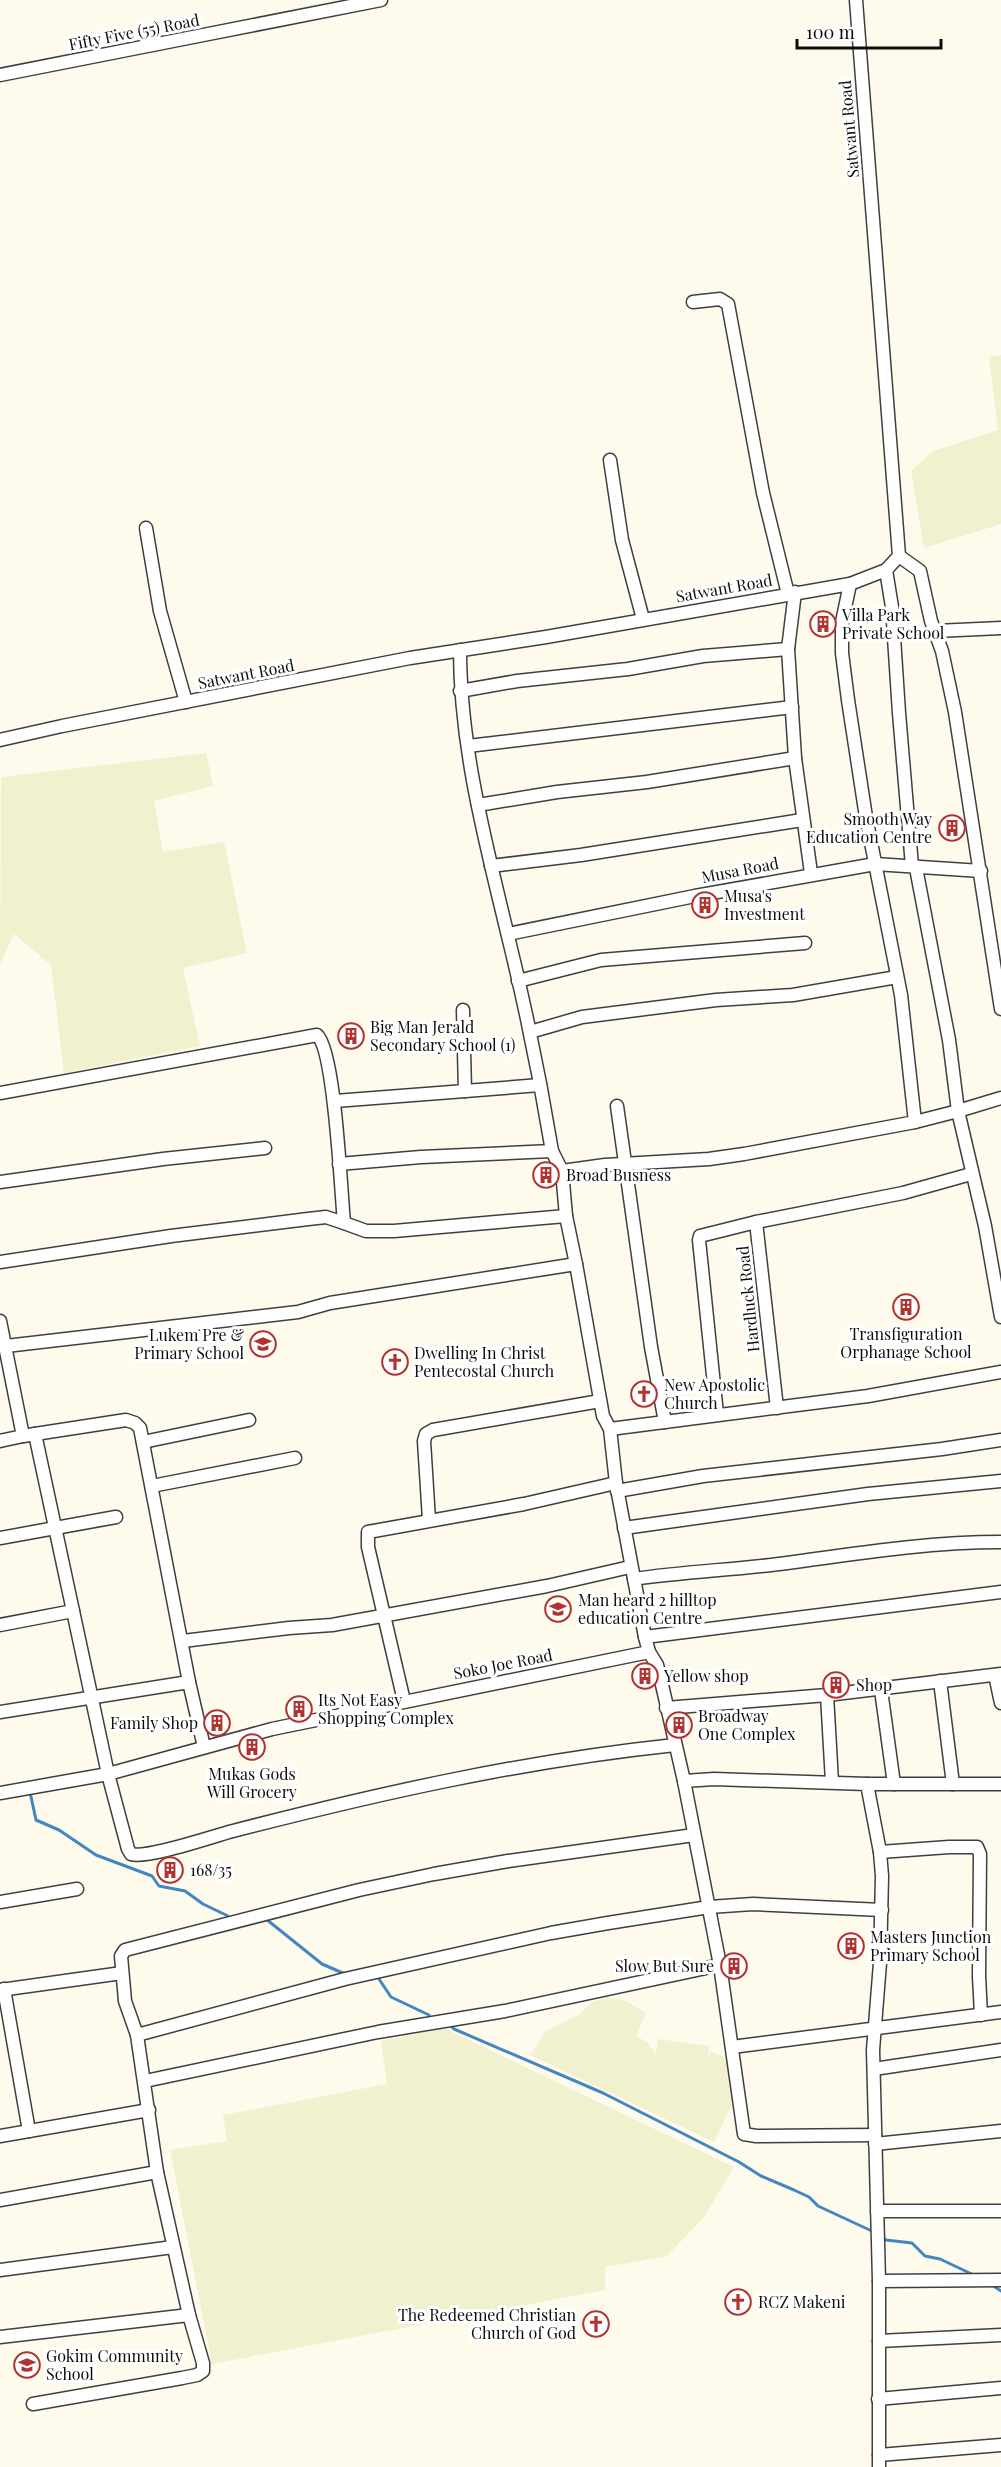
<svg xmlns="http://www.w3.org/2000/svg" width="1001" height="2467" font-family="'Playfair Display',serif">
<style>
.farmland{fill:#f1f1cf}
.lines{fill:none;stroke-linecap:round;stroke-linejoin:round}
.stream{stroke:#4286c2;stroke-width:3}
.minor-casing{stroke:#3f3f3f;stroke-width:15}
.minor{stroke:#fff;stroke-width:12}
.labels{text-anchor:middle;stroke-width:6;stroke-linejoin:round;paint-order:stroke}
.street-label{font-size:16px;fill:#0c0c0c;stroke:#fff}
.poi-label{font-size:16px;fill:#0c0c0c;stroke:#fff;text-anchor:start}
</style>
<rect width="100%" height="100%" fill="#fefbed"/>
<!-- farmland -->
<g class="farmland">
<polygon points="1001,355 1001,524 924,548 911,471 933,451 998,430 989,357"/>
<polygon points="206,753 213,786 154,801 163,852 224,842 247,953 183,968 200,1046 64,1073 51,965 14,934 0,964 1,777"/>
<polygon points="607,1997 626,2001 646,2013 636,2036 647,2042 656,2054 658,2039 709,2046 708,2055 711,2052 721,2055 728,2062 733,2078 732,2104 714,2142 530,2055 546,2031 580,2014 591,2003"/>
<polygon points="444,2028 734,2167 704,2217 667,2256 605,2267 605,2290 212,2364 170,2150 227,2141 223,2115 387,2084 381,2041"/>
</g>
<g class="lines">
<!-- stream -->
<g class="stream">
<polyline points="30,1792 36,1820 59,1830 96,1855 152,1876 159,1886 185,1891 203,1904 228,1916"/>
<polyline points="266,1919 322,1964 345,1974"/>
<polyline points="377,1976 391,1997 429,2015"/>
<polyline points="448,2023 454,2029 603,2093 739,2162 761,2176 794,2190 809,2197 818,2206 874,2232"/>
<polyline points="882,2237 886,2240 912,2243 925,2256 940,2259 976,2276"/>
<polyline points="992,2285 1001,2291"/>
</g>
<!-- minor casing -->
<g class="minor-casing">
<g id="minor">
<path d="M0,75C127,49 254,26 381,0"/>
<polyline points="693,302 720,299 728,304 763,493 788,594"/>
<polyline points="610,460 622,540 643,619"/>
<polyline points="146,528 160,611 186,702"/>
<polyline points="899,556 920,571 931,621 942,651 955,712 1001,1009"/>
<polyline points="886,570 892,607 899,713 912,866"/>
<polyline points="795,592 788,649 795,758 811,873"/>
<polyline points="936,631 1001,628"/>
<polyline points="460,691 517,681 628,669 703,656 788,649"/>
<polyline points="0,740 62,726 410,658 546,637 850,584 886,570 899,556 856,0"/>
<polyline points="468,746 792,707"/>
<polyline points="478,805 557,792 647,782 795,758"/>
<polyline points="491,866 581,855 802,820"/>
<polyline points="508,934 695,896 875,864 981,871"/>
<polyline points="518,981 601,960 805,943"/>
<polyline points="530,1032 582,1017 716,1000 793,995 897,977"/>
<polyline points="465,1091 540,1085"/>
<path d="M0,1093L317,1035C335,1050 341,1193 344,1223L326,1217L308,1219L171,1236L0,1262"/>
<polyline points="1001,1098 958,1111 985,1226 1001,1317"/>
<polyline points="335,1101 465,1091 463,1010"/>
<polyline points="617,1106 651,1347 665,1422"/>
<polyline points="915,1122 958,1111 949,1040 916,868"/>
<polyline points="552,1151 562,1171 566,1216 576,1264"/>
<path d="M339,1164L421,1157L552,1151C540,1078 525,1005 507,932C485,840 460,746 460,650"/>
<polyline points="562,1171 605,1165 709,1159 744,1154 915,1122 901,995 866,817 848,700 842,653 842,622 850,584"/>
<polyline points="0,1182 163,1159 265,1148"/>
<polyline points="756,1222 777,1408"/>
<polyline points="344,1223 366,1231 394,1231 566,1216"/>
<polyline points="0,1321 23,1436 0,1441"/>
<polyline points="6,1346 298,1312 330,1303 576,1264 603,1416 610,1429 616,1483 645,1637"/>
<polyline points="717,1414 699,1240 700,1236 756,1222 903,1193 971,1174"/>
<polyline points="610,1429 868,1396 1001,1372"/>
<polyline points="35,1434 126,1420 135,1423 140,1428 189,1682"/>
<path d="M23,1436L35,1434L108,1774L128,1849L131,1854C148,1859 213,1836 233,1831C380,1793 523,1761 675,1745"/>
<polyline points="143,1442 249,1420"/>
<polyline points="152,1486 295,1458"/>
<polyline points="617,1491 703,1476 942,1449 1001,1440"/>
<polyline points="429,1520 424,1441 426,1434 433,1430 600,1401"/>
<polyline points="624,1528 868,1494 1001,1481"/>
<polyline points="0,1538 116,1517"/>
<path d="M634,1579C682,1572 730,1570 779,1564C853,1554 926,1542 1001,1542"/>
<polyline points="0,1625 73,1611"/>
<polyline points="183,1641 289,1628 332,1625 547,1586 630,1567"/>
<polyline points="649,1652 657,1665 660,1676 684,1781 720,1965 744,2134 756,2136 875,2135"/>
<polyline points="995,1675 1001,1703"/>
<polyline points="940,1681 953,1784"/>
<polyline points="881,1690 894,1784"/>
<polyline points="827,1695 832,1782"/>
<polyline points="404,1701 368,1547 368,1532 524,1504 616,1483"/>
<polyline points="666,1708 827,1695 1001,1674"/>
<polyline points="0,1712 189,1682 204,1747"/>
<polyline points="684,1781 714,1779 867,1784 880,1852 882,1876 880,1963 873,2050 879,2281 879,2467"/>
<polyline points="867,1784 1001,1784"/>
<polyline points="0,1793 108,1774 272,1729 649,1652 645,1637 1001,1592"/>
<polyline points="880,1852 949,1847 977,1847 980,1854 979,1976 981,2015"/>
<polyline points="0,1902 77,1889"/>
<polyline points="4,1989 29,2131"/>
<polyline points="0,1990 122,1973"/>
<polyline points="137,2035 125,2001 121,1956 125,1950 359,1890 434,1874 508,1861 694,1835"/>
<polyline points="732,2047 1001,2012"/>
<polyline points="874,2069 1001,2050"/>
<polyline points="145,2081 378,2032 505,2011 720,1965"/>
<polyline points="0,2136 149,2110"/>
<polyline points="875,2144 1001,2131"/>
<polyline points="0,2200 157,2172"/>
<polyline points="877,2211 1001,2211"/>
<polyline points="0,2270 173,2247"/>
<polyline points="879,2281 1001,2280"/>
<polyline points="0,2337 189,2315"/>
<polyline points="879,2341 1001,2335"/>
<polyline points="878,2399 1001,2388"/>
<polyline points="33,2404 182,2378 197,2375 203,2371 203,2363 189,2315 157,2172 137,2035 345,1979 551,1933 608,1923 709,1907 753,1904 882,1910"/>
<polyline points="879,2455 1001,2445"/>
</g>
</g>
<!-- minor -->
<use href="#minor" class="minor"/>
</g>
<!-- icons -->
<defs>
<g id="building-ring" transform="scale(1.35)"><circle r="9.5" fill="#fff" stroke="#b1322f" stroke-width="1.5"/><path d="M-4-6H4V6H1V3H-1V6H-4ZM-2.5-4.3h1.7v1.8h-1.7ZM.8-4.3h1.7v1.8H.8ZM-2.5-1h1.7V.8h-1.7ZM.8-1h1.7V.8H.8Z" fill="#b1322f"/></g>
<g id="school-ring" transform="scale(1.35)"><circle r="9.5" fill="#fff" stroke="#b1322f" stroke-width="1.5"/><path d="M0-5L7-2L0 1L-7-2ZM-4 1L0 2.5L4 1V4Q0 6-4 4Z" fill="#b1322f"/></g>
<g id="church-ring" transform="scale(1.35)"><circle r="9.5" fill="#fff" stroke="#b1322f" stroke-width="1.5"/><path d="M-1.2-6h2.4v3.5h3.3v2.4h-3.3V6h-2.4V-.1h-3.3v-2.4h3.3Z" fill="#b1322f"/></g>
</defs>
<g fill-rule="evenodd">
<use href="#building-ring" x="823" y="624"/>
<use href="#building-ring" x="952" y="828"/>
<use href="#building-ring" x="705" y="905"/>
<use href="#building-ring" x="351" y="1036"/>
<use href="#building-ring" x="546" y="1175"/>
<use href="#building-ring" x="906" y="1307"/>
<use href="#school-ring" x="263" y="1344"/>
<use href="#church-ring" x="395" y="1362"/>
<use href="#church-ring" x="644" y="1394"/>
<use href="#school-ring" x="558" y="1609"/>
<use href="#building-ring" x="645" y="1676"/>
<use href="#building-ring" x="836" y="1685"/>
<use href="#building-ring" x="299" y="1709"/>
<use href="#building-ring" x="217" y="1723"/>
<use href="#building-ring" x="679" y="1725"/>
<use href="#building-ring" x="252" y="1747"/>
<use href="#building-ring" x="170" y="1870"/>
<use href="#building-ring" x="851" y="1946"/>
<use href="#building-ring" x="734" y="1966"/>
<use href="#church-ring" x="738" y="2302"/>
<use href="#church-ring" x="596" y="2324"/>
<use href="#school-ring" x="27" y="2365"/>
</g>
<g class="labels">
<!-- street labels -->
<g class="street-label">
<text transform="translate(134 32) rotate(-11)" y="6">Fifty Five (55) Road</text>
<text transform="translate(849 129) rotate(-95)" y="6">Satwant Road</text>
<text transform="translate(724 588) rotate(-10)" y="6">Satwant Road</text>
<text transform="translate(246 674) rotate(-11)" y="6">Satwant Road</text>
<text transform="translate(740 870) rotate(-11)" y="6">Musa Road</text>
<text transform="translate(748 1299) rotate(-96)" y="6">Hardluck Road</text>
<text transform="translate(503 1664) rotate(-11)" y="6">Soko Joe Road</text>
</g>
<!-- poi labels -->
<g class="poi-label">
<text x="842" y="621">Villa Park<tspan x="842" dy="18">Private School</tspan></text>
<text x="932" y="825" text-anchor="end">Smooth Way<tspan x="932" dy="18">Education Centre</tspan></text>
<text x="724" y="902">Musa's<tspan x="724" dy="18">Investment</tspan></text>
<text x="370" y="1033">Big Man Jerald<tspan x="370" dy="18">Secondary School (1)</tspan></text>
<text x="566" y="1181">Broad Busness</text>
<text x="906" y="1340" text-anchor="middle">Transfiguration<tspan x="906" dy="18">Orphanage School</tspan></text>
<text x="244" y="1341" text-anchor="end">Lukem Pre &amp;<tspan x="244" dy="18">Primary School</tspan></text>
<text x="414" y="1359">Dwelling In Christ<tspan x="414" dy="18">Pentecostal Church</tspan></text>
<text x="664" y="1391">New Apostolic<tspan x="664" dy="18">Church</tspan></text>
<text x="578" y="1606">Man heard 2 hilltop<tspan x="578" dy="18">education Centre</tspan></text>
<text x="664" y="1682">Yellow shop</text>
<text x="856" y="1691">Shop</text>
<text x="318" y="1706">Its Not Easy<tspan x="318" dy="18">Shopping Complex</tspan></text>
<text x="698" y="1722">Broadway<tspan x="698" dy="18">One Complex</tspan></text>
<text x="198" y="1729" text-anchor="end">Family Shop</text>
<text x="252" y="1780" text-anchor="middle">Mukas Gods<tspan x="252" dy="18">Will Grocery</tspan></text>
<text x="190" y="1876">168/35</text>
<text x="870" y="1943">Masters Junction<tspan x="870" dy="18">Primary School</tspan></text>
<text x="714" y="1972" text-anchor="end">Slow But Sure</text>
<text x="758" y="2308">RCZ Makeni</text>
<text x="576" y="2321" text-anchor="end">The Redeemed Christian<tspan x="576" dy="18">Church of God</tspan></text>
<text x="46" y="2362">Gokim Community<tspan x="46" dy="18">School</tspan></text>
</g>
</g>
<!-- scale -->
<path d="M797 39v9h144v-9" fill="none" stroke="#0c0c0c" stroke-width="3"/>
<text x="806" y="39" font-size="18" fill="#0c0c0c" stroke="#ffffff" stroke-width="4.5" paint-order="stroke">100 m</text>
</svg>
